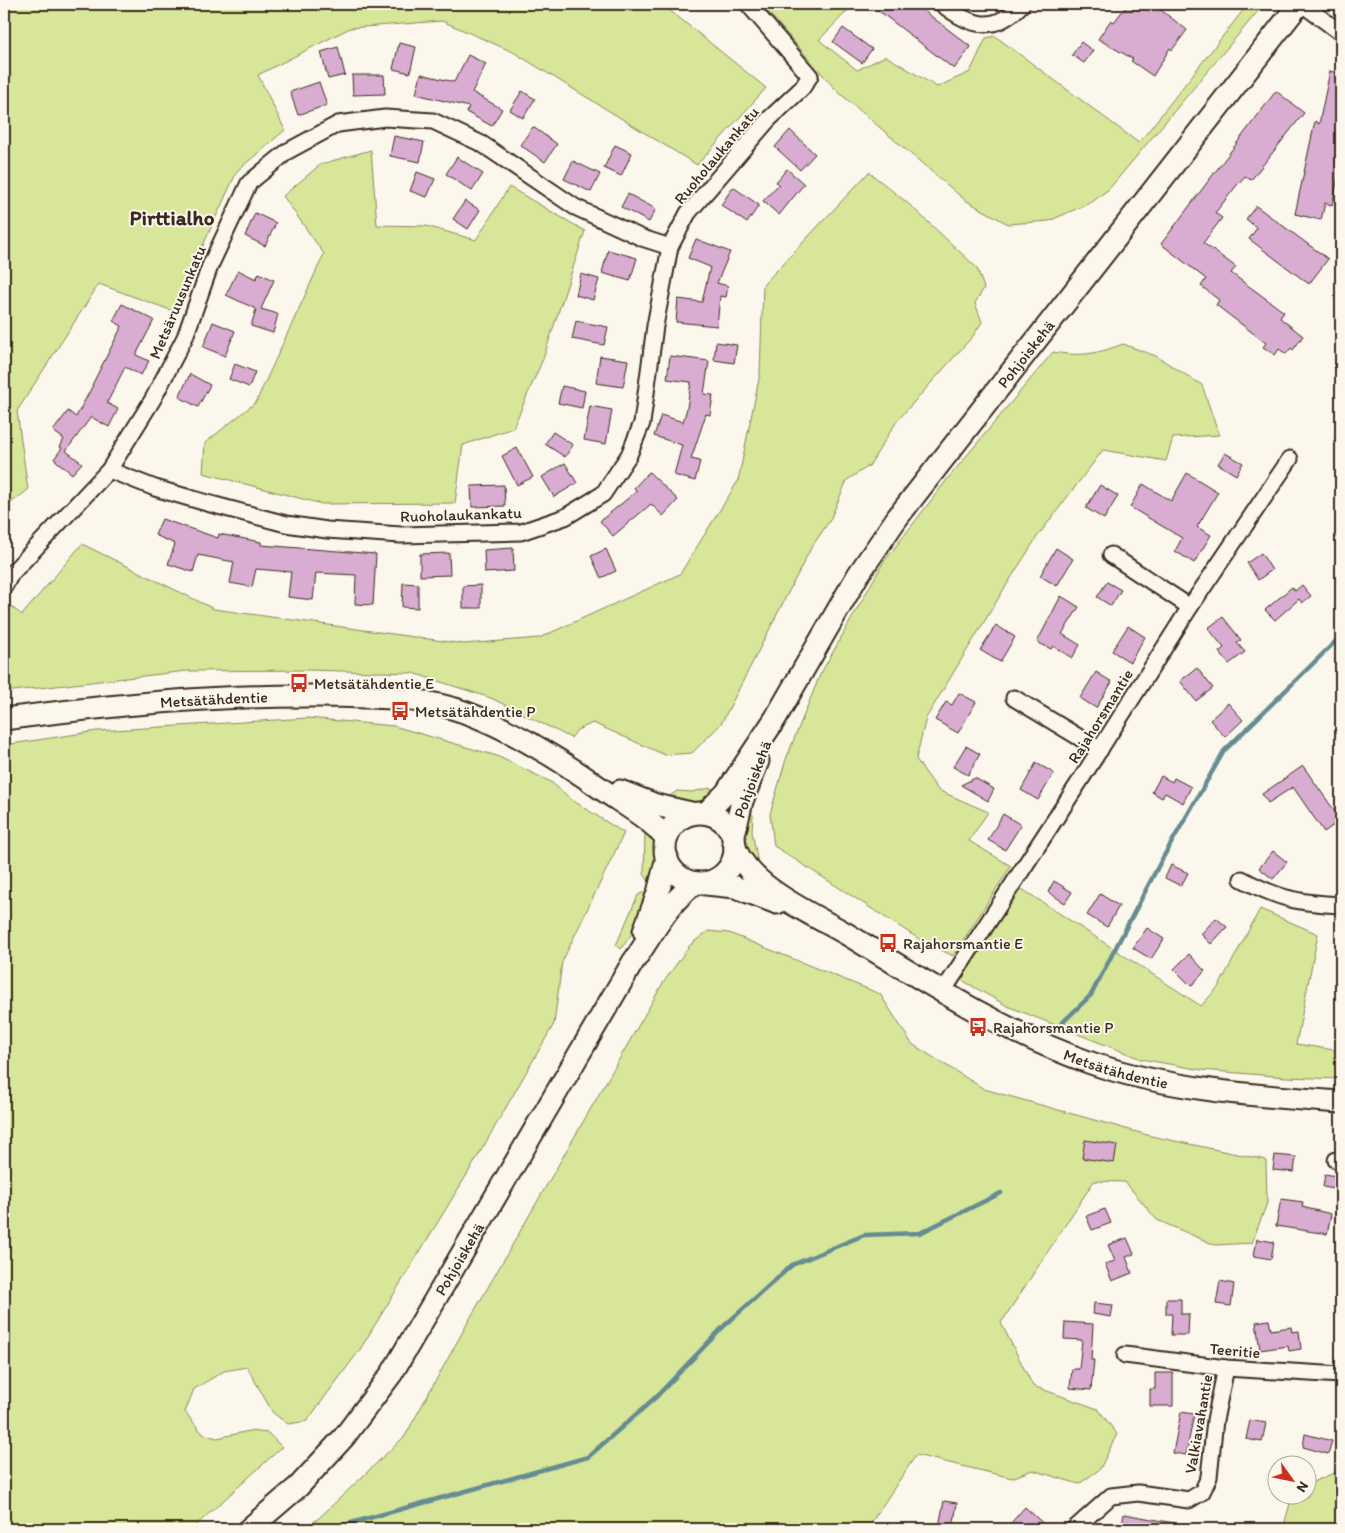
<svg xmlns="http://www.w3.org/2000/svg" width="1345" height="1533" font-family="Itim,sans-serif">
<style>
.green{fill:#d7e699;stroke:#89885c}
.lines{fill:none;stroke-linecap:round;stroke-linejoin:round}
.stream{stroke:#658c92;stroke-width:4.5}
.building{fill:#d9add2;stroke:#3b2a1e}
.street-casing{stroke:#3b2a1e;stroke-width:19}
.secondary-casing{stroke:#3b2a1e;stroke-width:25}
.street{stroke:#fbf7ec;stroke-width:15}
.secondary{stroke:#fbf7ec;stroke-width:21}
.labels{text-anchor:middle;stroke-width:4;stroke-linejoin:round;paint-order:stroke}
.street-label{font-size:16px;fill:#3b2a1e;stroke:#fbf7ec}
.poi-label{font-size:16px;fill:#3b2a1e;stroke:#fbf7ec;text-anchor:start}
.district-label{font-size:21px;font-weight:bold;fill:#3b2a1e;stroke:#fbf7ec}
</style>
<rect width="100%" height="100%" fill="#fbf7ec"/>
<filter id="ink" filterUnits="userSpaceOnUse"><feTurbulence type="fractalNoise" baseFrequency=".02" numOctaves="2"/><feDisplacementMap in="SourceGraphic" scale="10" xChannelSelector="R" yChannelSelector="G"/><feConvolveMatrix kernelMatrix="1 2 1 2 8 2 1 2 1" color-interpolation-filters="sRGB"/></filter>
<g filter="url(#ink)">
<!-- green -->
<g class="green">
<polygon points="4,4 662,4 766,88 697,165 513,52 442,21 350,28 258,75 285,130 237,171 173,311 99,284 17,411 28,490 4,508"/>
<polygon points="761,4 854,4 819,40 857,70 886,56 937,87 970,72 986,38 995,36 1139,143 1248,4 1264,4 1109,189 1092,202 1049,221 1008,224 965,200 837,91"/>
<polygon points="371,150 377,225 426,226 476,240 509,187 585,231 543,359 513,428 463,445 455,503 322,504 203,473 205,443 256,402 324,254 283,196 321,164"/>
<polygon points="869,172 911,206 977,268 984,288 975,303 982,322 973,336 897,421 869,466 847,480 830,520 811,548 721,724 692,753 665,755 593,723 577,730 571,738 491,698 413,673 307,670 187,671 4,692 4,601 22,615 82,544 214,609 464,644 539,638 680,574 738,481 760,374 763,285"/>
<path d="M1123,344L1156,356L1202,385L1219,435L1173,438L1166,461L1103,450L1037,537L1004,589L926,718L916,759L938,790L988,812L969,841L1011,866L953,956L919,939L774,846L770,814L786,759L820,675L883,563L949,477L1053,352C1081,357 1097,354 1123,344Z"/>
<polygon points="308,718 394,726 497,756 551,782 572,800 624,833 562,962 554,1024 474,1163 359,1351 307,1421 288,1424 273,1413 247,1367 224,1371 194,1389 185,1412 203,1434 217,1438 249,1431 268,1433 282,1447 192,1529 4,1529 4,745 97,731"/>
<polygon points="710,788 715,790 708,800 687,803 664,800 677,791 692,792"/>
<polygon points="747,808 753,815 752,832 758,863 755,868 745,840"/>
<path d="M645,831C663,846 656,864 650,883L644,874Z"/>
<polygon points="1019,887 1201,1006 1219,986 1260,909 1318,934 1296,1044 1341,1051 1341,1079 1286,1077 1202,1070 1141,1059 1007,1006 960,979"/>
<polygon points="642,893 648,893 635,929 621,949 616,945 638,895"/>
<polygon points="708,931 729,933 880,994 912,1044 984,1089 1151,1136 1266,1160 1267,1203 1252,1243 1215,1245 1157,1220 1125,1182 1094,1181 1001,1323 1033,1386 1098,1409 1117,1434 1100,1469 1079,1484 1032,1470 1012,1478 916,1455 867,1529 304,1529 319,1518 405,1436 472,1315 663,983 690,945"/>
<polygon points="1341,1470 1341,1529 1283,1529 1292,1496 1308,1496 1308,1484"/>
</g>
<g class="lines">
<!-- stream -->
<g class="stream">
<polyline points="1339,550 1341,554"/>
<polyline points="1061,1024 1091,995 1161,861 1224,751 1341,636"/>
<polyline points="344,1525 588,1457 657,1396 723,1327 792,1265 864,1235 920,1233 1001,1193"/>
</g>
</g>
<!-- building -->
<g class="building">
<polygon points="870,4 915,4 971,47 954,69"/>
<polygon points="1128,4 1153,4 1187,30 1172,50 1170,48 1153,76 1131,61 1133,59 1098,39 1111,20 1114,22"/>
<polygon points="843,28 872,49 862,63 833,42"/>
<polygon points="1081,42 1093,51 1084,63 1072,55"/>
<polygon points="399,43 416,47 410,73 393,69"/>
<polygon points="338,47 345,75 328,79 321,52"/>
<polygon points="468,55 486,64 472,92 502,109 492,126 466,112 469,107 416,94 421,74 454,82"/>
<polygon points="1330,71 1341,74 1341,164 1332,205 1325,203 1321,220 1295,214 1315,121 1319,124"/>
<polygon points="352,75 384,75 385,94 353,95"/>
<polygon points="319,82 327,105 298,115 290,92"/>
<polygon points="522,91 535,99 523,118 510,110"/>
<polygon points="1276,91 1304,113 1251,180 1245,176 1237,185 1215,213 1222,218 1203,243 1236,267 1231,273 1284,312 1280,318 1303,336 1293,350 1291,348 1286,354 1279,349 1275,355 1263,347 1266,343 1216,305 1219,300 1201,286 1206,279 1161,244"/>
<polygon points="533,127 557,144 545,162 520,145"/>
<polygon points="790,130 815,154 800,170 775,147"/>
<polygon points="394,136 424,142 420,162 390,156"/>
<polygon points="615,145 632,153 621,176 604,168"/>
<polygon points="457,157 483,174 472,191 446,174"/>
<polygon points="573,161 600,174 591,192 564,179"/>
<polygon points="787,169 804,184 779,215 763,201 779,184 776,182"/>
<polygon points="417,172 435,179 427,197 410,191"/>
<polygon points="733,187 759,205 747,223 721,205"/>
<polygon points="628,194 656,209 649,222 621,207"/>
<polygon points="465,201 480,210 468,229 453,219"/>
<polygon points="1256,206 1328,259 1309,284 1249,239 1257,228 1246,219"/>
<polygon points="255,213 276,223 265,246 245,236"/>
<polygon points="696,239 730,252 717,283 728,286 726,297 720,296 717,326 676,322 678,299 702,302 710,267 688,258"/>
<polygon points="608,250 637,258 630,281 602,273"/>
<polygon points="238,270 256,279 259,273 274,280 261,309 278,314 273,333 251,326 256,309 226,295"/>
<polygon points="581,274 599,279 593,300 576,295"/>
<polygon points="122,304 154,320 136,355 149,361 141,375 125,367 107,403 118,409 109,427 91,417 66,451 82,463 72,474 54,459 62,448 60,447 64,439 53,431 68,411 76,417 93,385 92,385 122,326 113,321"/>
<polygon points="576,321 608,327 604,345 572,339"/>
<polygon points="213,322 235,331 225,356 203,347"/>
<polygon points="716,342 737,345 734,363 714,360"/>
<polygon points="600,356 628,360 623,387 596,383"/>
<polygon points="670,356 709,361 704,394 713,395 710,415 706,414 691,459 700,461 695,481 674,475 682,445 654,436 661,415 683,422 687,408 691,382 667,379"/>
<polygon points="235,364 255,372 249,387 229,379"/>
<polygon points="190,374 210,385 198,407 179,397"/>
<polygon points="562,386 585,391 582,408 558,403"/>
<polygon points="590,406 612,410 606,444 584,440"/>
<polygon points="553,432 573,445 565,457 545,444"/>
<polygon points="517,448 533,477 517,485 502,456"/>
<polygon points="1225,453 1243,463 1236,475 1218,464"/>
<polygon points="565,463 577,483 554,497 542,477"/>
<polygon points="649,472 678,500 663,516 651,504 613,536 600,521 637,491 634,488"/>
<polygon points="1187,473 1218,492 1197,527 1211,535 1194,563 1175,551 1182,538 1130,507 1143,484 1171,501"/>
<polygon points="504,485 505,506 472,507 471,486"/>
<polygon points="1100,485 1118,496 1104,519 1086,508"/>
<polygon points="162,519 218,538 219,534 261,542 261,545 376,554 373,605 355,604 356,575 316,573 313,600 288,597 291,572 256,569 252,587 230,583 234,562 198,555 193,572 168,564 175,544 155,535"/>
<polygon points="513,548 514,571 485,573 484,550"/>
<polygon points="1056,548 1073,559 1057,586 1040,576"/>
<polygon points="606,549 616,571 601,578 591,556"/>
<polygon points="449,553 450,575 420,576 420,554"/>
<polygon points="1261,553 1272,570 1258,580 1247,563"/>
<polygon points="1107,582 1121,590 1111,606 1097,597"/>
<polygon points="403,583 418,584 418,608 402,607"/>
<polygon points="481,585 481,608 463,608 463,586"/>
<polygon points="1302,585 1311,596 1302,603 1299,599 1275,620 1265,610 1292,587 1295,591"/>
<polygon points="1061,596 1079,607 1062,634 1080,645 1072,658 1053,646 1051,649 1037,642"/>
<polygon points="1223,617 1241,640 1237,643 1245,652 1229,664 1219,652 1224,648 1208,628"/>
<polygon points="996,625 1015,637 1000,662 980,650"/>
<polygon points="1128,626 1145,637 1130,662 1112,651"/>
<polygon points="1197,668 1213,688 1196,701 1180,681"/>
<polygon points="1096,672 1112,682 1096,708 1080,698"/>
<polygon points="959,693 976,702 958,733 935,720 946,702 952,705"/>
<polygon points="1228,703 1243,720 1225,737 1210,720"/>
<polygon points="966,746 980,754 968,775 953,767"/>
<polygon points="1036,763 1054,773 1038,800 1021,790"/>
<polygon points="1303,766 1341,820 1324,832 1293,787 1268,803 1262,794"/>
<polygon points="1161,776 1172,782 1174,778 1191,787 1183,803 1165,793 1162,798 1152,792"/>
<polygon points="975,778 994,789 988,801 961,785"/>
<polygon points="1003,814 1021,825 1005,850 988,840"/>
<polygon points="1273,851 1287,862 1273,879 1259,868"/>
<polygon points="1171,865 1188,873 1181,886 1165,878"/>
<polygon points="1054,881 1072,892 1065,903 1048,892"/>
<polygon points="1100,894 1119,906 1107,927 1087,915"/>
<polygon points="1216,918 1227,927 1211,944 1201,934"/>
<polygon points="1147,928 1164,939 1151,959 1133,948"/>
<polygon points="1189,954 1205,971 1191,986 1174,969"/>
<polygon points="1085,1140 1117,1145 1114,1163 1082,1158"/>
<polygon points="1275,1155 1296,1157 1294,1172 1273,1170"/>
<polygon points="1325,1174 1336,1176 1334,1189 1323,1187"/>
<polygon points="1281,1199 1303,1202 1302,1207 1331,1214 1327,1234 1276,1226"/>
<polygon points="1105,1209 1111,1223 1092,1230 1086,1216"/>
<polygon points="1127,1238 1134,1254 1126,1257 1132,1273 1112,1281 1105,1264 1115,1261 1108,1245"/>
<polygon points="1257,1239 1274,1242 1271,1259 1254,1256"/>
<polygon points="1220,1281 1234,1284 1231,1306 1216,1304"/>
<polygon points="1166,1299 1181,1299 1181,1314 1189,1314 1188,1335 1171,1335 1172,1314 1166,1314"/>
<polygon points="1094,1303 1113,1305 1111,1317 1093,1314"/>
<polygon points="1269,1320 1271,1330 1291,1327 1292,1332 1299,1331 1301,1349 1289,1351 1288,1346 1260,1350 1256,1322"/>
<polygon points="1065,1322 1093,1324 1091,1360 1094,1360 1091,1390 1070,1388 1072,1369 1079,1369 1082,1340 1064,1339"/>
<polygon points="1155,1373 1173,1373 1173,1406 1150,1406 1150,1389 1155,1389"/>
<polygon points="1181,1412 1194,1414 1186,1455 1173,1453"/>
<polygon points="1250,1420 1266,1423 1262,1442 1246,1439"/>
<polygon points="1305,1434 1332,1441 1328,1454 1303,1447"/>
<polygon points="944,1501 957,1503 953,1528 939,1526"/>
<polygon points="1025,1507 1049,1529 1018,1529 1011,1523"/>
<polygon points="1124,1514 1174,1523 1173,1529 1121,1529"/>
</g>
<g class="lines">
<!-- street casing -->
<g class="street-casing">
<g id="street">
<path d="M942,4C971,27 995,34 1022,4"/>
<polyline points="1302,4 1341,33"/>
<polyline points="109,470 155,488 207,503 286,524 327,530 401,535 521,532 565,517 603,494 629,455 642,423 655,326 670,247 688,213 768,120 802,88 810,76 748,4"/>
<polyline points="1111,555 1190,607"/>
<polyline points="4,587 11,574 109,470 153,399 185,337 210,266 249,183 288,151 338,124 385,118 433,121 482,144 575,207 642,238 670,247"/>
<polyline points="1014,698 1100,750"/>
<path d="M1242,879C1279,899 1299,903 1341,905"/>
<polyline points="942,993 1078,784 1190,607 1290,459"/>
<polyline points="1336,1160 1341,1160"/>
<polyline points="1125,1355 1226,1368 1341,1375"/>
<polyline points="1074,1529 1111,1496 1138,1493 1189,1500 1202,1492 1209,1477 1215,1420 1226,1368"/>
</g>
</g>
<!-- secondary casing -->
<g class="secondary-casing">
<g id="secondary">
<path id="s1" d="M4,719C111,705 215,695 323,696C366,697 413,696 455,709C501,723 561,760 600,788C623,804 647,817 667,838"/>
<polyline points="620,791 656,805 691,813"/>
<circle cx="700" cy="848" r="35"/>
<path id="s2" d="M706,813L726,793L775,719L858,575L897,518L1299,4"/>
<polyline points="733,840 742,801 758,761"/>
<path id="s3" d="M735,848C752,889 813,914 850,936C928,983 1004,1033 1091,1063C1169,1090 1260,1096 1341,1102"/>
<polyline points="706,884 735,887 777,903"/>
<polyline points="644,931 658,893 667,857"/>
<path id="s4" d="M249,1529L299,1486L344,1437L392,1373L633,962C653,935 667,902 696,883"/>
</g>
</g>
<!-- street -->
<use href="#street" class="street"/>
<!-- secondary -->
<use href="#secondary" class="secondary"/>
</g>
</g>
<!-- icons -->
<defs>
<g id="bus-bare" transform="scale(1.5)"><path d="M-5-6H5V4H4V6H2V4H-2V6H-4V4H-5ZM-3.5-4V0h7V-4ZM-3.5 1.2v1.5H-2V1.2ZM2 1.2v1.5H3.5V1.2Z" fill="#c8321e" stroke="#fbf7ec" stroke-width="2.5" paint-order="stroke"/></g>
</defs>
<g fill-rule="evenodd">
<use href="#bus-bare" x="299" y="683"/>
<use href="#bus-bare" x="400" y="711"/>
<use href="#bus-bare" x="888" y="943"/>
<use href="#bus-bare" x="978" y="1027"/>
</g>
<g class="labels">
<!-- street labels -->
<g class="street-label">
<text transform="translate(716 155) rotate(-50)" y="6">Ruoholaukankatu</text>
<text transform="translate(177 302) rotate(-67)" y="6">Metsäruusunkatu</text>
<text dy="6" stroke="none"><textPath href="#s2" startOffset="561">Pohjoiskehä</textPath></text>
<text transform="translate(461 514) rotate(-2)" y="6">Ruoholaukankatu</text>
<text dy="6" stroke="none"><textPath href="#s1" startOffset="211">Metsätähdentie</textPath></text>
<text transform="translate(1100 716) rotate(-58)" y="6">Rajahorsmantie</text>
<text transform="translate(752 779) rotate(-70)" y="6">Pohjoiskehä</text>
<text dy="6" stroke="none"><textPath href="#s3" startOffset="446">Metsätähdentie</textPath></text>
<text dy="6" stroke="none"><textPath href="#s4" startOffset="345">Pohjoiskehä</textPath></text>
<text transform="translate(1235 1350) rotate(5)" y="6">Teeritie</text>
<text transform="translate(1198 1424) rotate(-80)" y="6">Valkiavahantie</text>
</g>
<!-- poi labels -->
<g class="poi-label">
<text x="314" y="689">Metsätähdentie E</text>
<text x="415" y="717">Metsätähdentie P</text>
<text x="903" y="949">Rajahorsmantie E</text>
<text x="993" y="1033">Rajahorsmantie P</text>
</g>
<!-- district labels -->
<g class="district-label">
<text x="172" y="225">Pirttialho</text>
</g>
</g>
<!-- margin -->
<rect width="1345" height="1533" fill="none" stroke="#fbf7ec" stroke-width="20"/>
<rect x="10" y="10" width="1325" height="1513" fill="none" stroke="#3b2a1e" stroke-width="2" filter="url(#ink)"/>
<!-- north arrow -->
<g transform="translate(1292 1480) rotate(123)"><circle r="24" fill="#fbf7ec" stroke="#aea59a"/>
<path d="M0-4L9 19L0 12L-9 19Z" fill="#c8321e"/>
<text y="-8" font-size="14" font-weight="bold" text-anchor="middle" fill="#3b2a1e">N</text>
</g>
</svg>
